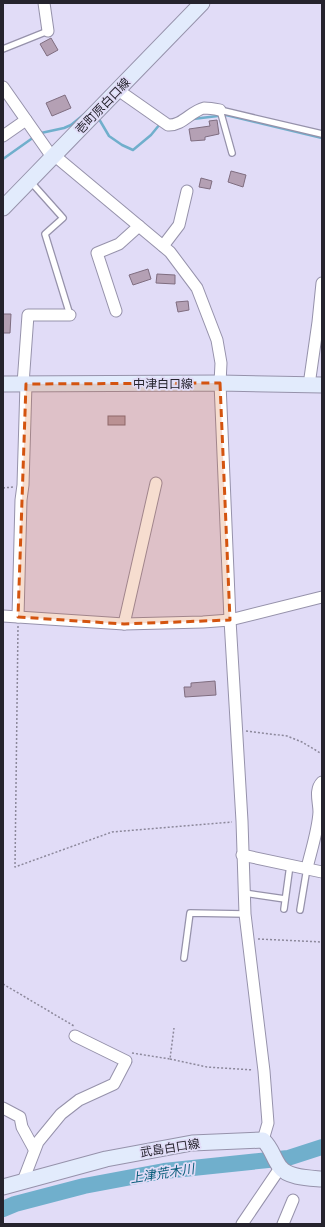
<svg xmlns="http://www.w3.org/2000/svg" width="325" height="1227" font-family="Rubik,'Noto Sans JP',sans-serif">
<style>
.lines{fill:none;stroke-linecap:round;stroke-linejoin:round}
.stream{stroke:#70afcc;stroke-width:2.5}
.river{stroke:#70afcc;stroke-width:16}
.building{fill:#b4a0b4;stroke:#7f6d80}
.lane-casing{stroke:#9692ab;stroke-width:8}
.street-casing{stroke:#9692ab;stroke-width:13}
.secondary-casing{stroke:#9692ab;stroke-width:17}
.path{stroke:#8c889b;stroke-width:1.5;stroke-dasharray:2 2;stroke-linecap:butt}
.lane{stroke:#fff;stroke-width:5.5}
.street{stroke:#fff;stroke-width:11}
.secondary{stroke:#e2ebfc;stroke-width:15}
.marked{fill:#d4540f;fill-opacity:0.2;stroke:#d4540f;stroke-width:3;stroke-dasharray:8 5;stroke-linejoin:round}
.labels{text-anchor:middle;stroke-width:3.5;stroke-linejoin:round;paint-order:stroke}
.street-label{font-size:12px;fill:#25232d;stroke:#e1dcf7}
.water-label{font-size:13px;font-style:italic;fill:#0b5e7c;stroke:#e1dcf7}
</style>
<rect width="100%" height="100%" fill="#e1dcf7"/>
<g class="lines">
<!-- stream -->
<g class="stream">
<polyline points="99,119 109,136 122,145 133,150 151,135 160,124"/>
<polyline points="193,119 226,115 322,138"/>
<polyline points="41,133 64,128 71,125 87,112"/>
<polyline points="3,159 34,137"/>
</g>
<!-- river -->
<polyline class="river" points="3,1209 15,1204 84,1186 164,1171 288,1158 322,1147"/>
</g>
<!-- building -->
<g class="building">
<polygon points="51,38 58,50 47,56 40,44"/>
<polygon points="65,95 71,108 52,116 46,103"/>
<polygon points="217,120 219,134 205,137 205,140 191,141 189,129 210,126 209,121"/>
<polygon points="231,171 246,175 243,187 228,182"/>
<polygon points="201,178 212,181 210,189 199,187"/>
<polygon points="148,269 151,279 133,285 129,275"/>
<polygon points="157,274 175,275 175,284 156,283"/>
<polygon points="188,301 189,310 178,312 176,302"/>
<polygon points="3,314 11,314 10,333 3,333"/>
<rect x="108" y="416" width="17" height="9"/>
<polygon points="215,681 216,695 185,697 184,687 191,687 191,683"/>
</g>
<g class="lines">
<!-- lane casing -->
<g class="lane-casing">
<g id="lane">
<polyline points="3,49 48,31"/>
<polyline points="232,153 220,110 322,134"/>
<polyline points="30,181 63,218 45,234 70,315"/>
<polyline points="244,893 285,899"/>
<polyline points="284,909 290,865"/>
<polyline points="300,910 307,868"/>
<polyline points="184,958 190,913 245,914"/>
</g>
</g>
<!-- street casing -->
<g class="street-casing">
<g id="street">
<polyline points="44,3 48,31"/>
<polyline points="3,87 50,154 55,156 170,252 197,288 217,340 221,363 220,383 230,620 242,821 245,914 264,1071 268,1123 263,1140"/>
<path d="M118,90L168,125C182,126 191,111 204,108C209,108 215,109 220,110"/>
<polyline points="3,136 26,120"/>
<polyline points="163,246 179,225 187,191"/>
<polyline points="116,311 97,253 119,244 139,226"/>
<polyline points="23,384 28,315 70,315"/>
<polyline points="309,385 318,322 322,283"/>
<polyline points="3,616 124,624 203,622 230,620 322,597"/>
<polyline points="18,617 21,500 23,485 26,384"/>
<polyline points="124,624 156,483"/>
<polyline points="242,855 322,872"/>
<path d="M307,868C311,851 318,830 319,812C319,802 314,790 322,782"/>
<polyline points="3,1108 20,1117 22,1127 34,1149"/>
<polyline points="23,1181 38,1142 61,1114 79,1100 114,1084 126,1061 75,1036"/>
<polyline points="242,1224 280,1168"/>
<polyline points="283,1224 293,1200"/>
</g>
</g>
<!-- secondary casing -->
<g class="secondary-casing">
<g id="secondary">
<polyline points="3,208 202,3"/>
<polyline points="3,384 220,383 322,385"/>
<path d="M3,1187L106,1159L192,1143L263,1140C272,1148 273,1158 280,1167C288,1178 310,1178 322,1179"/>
</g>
</g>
<!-- path -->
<g class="path">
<polyline points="3,488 13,487"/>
<polyline points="18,626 15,867 112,832 232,822"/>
<polyline points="246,731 287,736 302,742 322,754"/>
<polyline points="258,939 322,942"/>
<polyline points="3,984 74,1026"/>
<polyline points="132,1053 170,1059 174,1028"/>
<polyline points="170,1059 207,1067 253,1070"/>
</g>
<!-- lane -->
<use href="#lane" class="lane"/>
<!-- street -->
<use href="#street" class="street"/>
<!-- secondary -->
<use href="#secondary" class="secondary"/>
</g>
<!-- marked area -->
<path class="marked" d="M220,383L230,620L124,624L18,617L26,384Z"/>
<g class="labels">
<!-- street labels -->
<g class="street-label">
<text transform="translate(103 106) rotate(-46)" y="4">壱町原白口線</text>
<text x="163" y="388">中津白口線</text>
<text transform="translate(170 1148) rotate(-9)" y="4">武島白口線</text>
</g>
<!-- water labels -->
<g class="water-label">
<text transform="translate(162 1173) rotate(-9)" y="5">上津荒木川</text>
</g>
</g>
<!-- border -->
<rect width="325" height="1227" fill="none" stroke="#25232d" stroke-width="8"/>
</svg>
